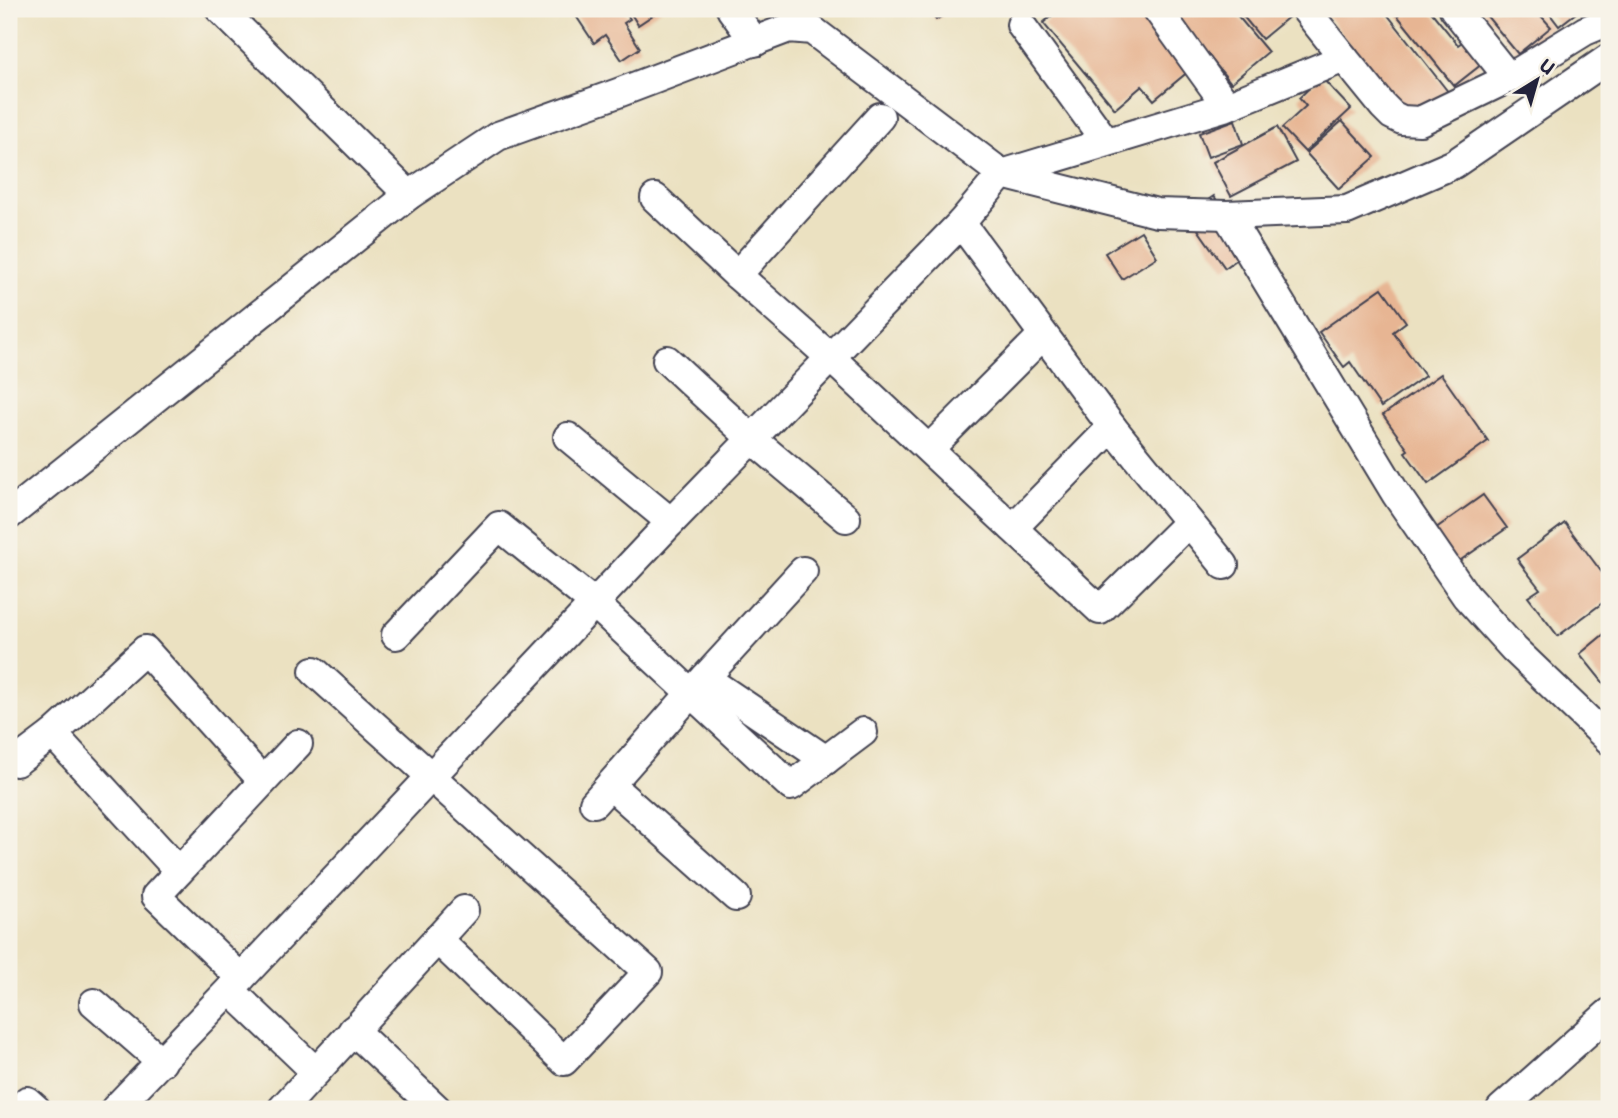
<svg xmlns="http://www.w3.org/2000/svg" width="1618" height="1118" font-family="Mali,sans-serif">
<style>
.building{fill:#e7b593}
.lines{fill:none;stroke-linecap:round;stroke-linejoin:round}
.street-casing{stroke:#403f4f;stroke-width:32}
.street{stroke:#fff;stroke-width:28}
</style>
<rect width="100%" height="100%" fill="#f7f3e8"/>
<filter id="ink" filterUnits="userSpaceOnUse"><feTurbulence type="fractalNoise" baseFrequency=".0143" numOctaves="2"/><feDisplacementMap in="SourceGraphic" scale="14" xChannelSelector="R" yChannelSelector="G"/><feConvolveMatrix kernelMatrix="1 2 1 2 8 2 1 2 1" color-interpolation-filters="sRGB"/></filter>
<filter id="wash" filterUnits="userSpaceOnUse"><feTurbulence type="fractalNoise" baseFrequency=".00686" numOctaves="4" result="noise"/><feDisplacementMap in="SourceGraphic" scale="28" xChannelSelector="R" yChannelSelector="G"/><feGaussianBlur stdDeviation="1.57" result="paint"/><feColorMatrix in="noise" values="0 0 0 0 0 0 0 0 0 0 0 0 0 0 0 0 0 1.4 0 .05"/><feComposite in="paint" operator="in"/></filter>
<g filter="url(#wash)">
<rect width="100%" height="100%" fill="#ebe1c1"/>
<g id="blocks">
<!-- building -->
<g class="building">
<polygon points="574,9 623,9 630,19 624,23 640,48 622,60 605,35 594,43 572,10"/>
<polygon points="628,9 662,9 638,25"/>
<polygon points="928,9 953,9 936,20"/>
<polygon points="1060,9 1078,9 1082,14 1089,9 1139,9 1190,70 1154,100 1142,86 1115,109 1043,23"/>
<polygon points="1185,9 1232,9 1268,52 1231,83 1176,17"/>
<polygon points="1237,9 1294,9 1296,11 1262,39"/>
<polygon points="1322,9 1383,9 1449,93 1411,122"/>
<polygon points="1392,9 1429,9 1458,45 1469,37 1487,60 1454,86"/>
<polygon points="1481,9 1535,9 1551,27 1518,54"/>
<polygon points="1546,9 1581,9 1559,26"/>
<polygon points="1321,77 1351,109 1305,152 1282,128 1306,106 1299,98"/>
<polygon points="1235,120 1243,144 1208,157 1199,133"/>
<polygon points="1342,121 1375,157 1339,189 1306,153"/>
<polygon points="1277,127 1296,162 1231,196 1213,162"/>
<polygon points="1214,196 1250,250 1225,268 1187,214"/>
<polygon points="1141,231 1157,257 1122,279 1105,253"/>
<polygon points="1382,288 1406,322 1393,332 1425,376 1381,407 1350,362 1344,367 1319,332"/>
<polygon points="1441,374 1488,441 1428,484 1405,452 1408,450 1383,415"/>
<polygon points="1483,495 1507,528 1455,564 1432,531"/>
<polygon points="1565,523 1609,582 1609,598 1558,636 1528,597 1540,589 1517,559"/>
<polygon points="1609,630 1609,690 1580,654"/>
</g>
</g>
</g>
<g filter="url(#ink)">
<use href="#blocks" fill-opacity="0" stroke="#403f4f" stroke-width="2"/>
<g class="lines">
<!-- street casing -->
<g class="street-casing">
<g id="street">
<polyline points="220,9 409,195"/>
<polyline points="731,9 755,42"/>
<polyline points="1157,9 1227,106"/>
<polyline points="1305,9 1344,58"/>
<polyline points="1454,9 1509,78"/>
<polyline points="1021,25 1106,142"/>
<polyline points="655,198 737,275 830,357 1100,610 1189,522"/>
<polyline points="1227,215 1396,494 1466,596 1514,649 1609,740"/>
<polyline points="961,223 1112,427 1224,565"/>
<polyline points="737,275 880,117"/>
<polyline points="667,360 752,439 846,518"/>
<polyline points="568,437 671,522"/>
<polyline points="929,449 1043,335"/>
<polyline points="9,515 409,195 498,136 618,93 789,28 812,30 1002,174 1227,106 1344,58 1383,106 1392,115 1402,120 1420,121 1509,78 1585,31 1609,21"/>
<polyline points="1013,528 1112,427"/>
<polyline points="396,635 499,526 595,604 791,786 863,732"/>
<polyline points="314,671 648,972 564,1061 437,939"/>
<polyline points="705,678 826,760"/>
<polyline points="16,762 53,734"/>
<polyline points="610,785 736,897"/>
<polyline points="594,803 691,693 803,571"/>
<polyline points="179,871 53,734 145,650 263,781"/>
<polyline points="241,978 156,896 298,744"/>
<polyline points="230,990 316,1072"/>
<polyline points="94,1003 162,1062"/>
<polyline points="353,1030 437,1109"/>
<polyline points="27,1101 36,1109"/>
<polyline points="115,1109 241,978 671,522 961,223 1002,174 1157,213 1227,215 1347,210 1454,164 1609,58"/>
<polyline points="282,1109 464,910"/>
<polyline points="1501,1109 1609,1013"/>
</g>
</g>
<!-- street -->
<use href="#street" class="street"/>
</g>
</g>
<!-- margin -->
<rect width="1618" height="1118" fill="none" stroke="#f7f3e8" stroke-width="35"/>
<!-- north arrow -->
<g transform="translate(1537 80) rotate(37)" stroke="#f7f3e8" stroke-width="5" paint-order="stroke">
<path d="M0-5L12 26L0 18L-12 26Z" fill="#22223b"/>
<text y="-10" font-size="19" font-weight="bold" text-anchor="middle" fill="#22223b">U</text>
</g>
</svg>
